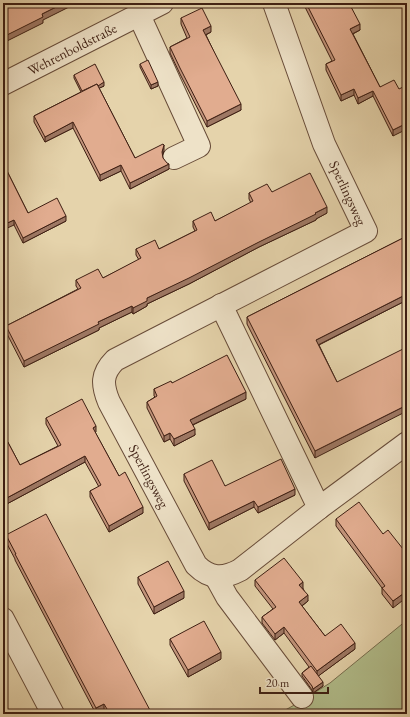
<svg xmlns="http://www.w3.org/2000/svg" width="410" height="717" font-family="'EB Garamond',serif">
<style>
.green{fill:#b1bd8b;stroke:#786e4f}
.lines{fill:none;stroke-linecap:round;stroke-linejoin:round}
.minor-casing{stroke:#684c39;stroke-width:24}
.minor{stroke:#eee2c8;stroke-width:22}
.wall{fill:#c2947b;stroke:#3e1f13}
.shaded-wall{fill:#9e7864;stroke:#3e1f13}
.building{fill:#e1ac8f;stroke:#3e1f13}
.labels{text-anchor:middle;stroke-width:3;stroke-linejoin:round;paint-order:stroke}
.street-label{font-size:14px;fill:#3e1f13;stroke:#eee2c8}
</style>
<rect width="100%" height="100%" fill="#e5d3ab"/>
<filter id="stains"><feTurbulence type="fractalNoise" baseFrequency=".005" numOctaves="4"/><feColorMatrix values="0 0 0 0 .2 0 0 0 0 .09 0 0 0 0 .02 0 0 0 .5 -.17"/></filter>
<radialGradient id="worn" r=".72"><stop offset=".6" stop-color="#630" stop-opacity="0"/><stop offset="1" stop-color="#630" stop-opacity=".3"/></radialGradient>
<!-- green -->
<polygon class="green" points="407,620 407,714 278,714 298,703 330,683"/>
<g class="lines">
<!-- minor casing -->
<g class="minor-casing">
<g id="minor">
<path d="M274,3L324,144L366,231L115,360C101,374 102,385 109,402L196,565C210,579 223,579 240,570L319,508L407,443"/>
<polyline points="139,15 199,146 174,158"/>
<polyline points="3,84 162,3"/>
<polyline points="221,305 319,508"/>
<polyline points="216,577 227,597 302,697"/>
<polyline points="3,619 53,714"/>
</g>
</g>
<!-- minor -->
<use href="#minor" class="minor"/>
</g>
<!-- wall -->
<g class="wall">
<polygon points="303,3 349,3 360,30 353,34 380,87 399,89 393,136 373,96 358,104 354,95 341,101 326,70 326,64 332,61"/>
<polygon points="181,18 211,32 206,35 241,110 207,127 180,74 170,53 170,47 187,38 181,24"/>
<polygon points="140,64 158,86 151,89 140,67"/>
<polygon points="74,75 104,86 99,88 135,158 164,151 162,156 163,158 169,169 130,189 121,171 100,181 73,128 45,142 34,122 34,116 81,92 74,78"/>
<polygon points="3,163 28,213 66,221 23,243 14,225"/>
<polygon points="272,192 327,213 316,219 316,220 259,247 189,284 147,304 147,306 133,314 132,312 99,328 99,330 24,367 6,332 6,326 78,289 76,286 76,280 103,278 139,260 136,255 136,249 159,249 195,231 193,227 193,221 215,221 251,203 249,199 249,193"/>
<polygon points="407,236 407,300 319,345 337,382 315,458 247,324 247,317"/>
<polygon points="172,383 246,399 193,425 195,435 174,446 170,439 164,442 147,408 147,402 155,397 154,396 154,389"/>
<polygon points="46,418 96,432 95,432 119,476 143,513 109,532 90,497 90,491 99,487 85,462 3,506 3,433 20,465 58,446 46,424"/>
<polygon points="184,474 225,486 295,495 258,513 254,507 209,530 184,481"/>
<polygon points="336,519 383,534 407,554 393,608 382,594 382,588 336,526"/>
<polygon points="6,535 152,714 106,714 104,710 98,714 96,714 15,560 15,559 6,542"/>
<polygon points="138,577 184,598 154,614 138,584"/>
<polygon points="255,580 303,588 308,601 302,606 325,636 355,649 318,676 323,686 313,693 312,690 302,676 302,673 309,667 284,633 275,640 262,623 262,617 273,609 255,586"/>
<polygon points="170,639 221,659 188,677 170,645"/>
</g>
<!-- shaded-wall -->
<g class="shaded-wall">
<polygon points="64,3 75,3 75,4 43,20 43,23 3,43 3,37 42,14"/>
<polygon points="360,24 360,30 350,35 350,29"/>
<polygon points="211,26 211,32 203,36 203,30"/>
<polygon points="104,82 104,86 83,96 83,93"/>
<polygon points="158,82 158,86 151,89 151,85"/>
<polygon points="354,89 354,95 341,101 341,95"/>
<polygon points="373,91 373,96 358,104 358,98"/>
<polygon points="241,104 241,110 207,127 207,121"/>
<polygon points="73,122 73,128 45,142 45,137"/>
<polygon points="407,123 407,129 393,136 393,130"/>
<polygon points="164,145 164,151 162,157 162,152"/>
<polygon points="169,164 169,169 130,189 130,183"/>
<polygon points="121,165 121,171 100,181 100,175"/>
<polygon points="327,207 327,213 316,219 316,220 259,247 189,284 147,304 147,306 133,314 133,308 147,298"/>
<polygon points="66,216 66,221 23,243 23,238"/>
<polygon points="14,220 14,225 3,230 3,225"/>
<polygon points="407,294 407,300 316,346 316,340"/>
<polygon points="132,306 132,312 99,328 99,330 24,367 24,361 98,322"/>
<polygon points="246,392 246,399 190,426 190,420"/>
<polygon points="407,405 407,411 315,458 315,451"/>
<polygon points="96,426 96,432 93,434 93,428"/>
<polygon points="195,429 195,435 174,446 174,439"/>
<polygon points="170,433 170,439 164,442 164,436"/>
<polygon points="85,456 85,462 3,506 3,500"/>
<polygon points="295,489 295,495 258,513 258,507"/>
<polygon points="254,501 254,507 209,530 209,523"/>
<polygon points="143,507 143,513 109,532 109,526"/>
<polygon points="303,582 303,588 299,591 299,585"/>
<polygon points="184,591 184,598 154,614 154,607"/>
<polygon points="407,591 407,597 393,608 393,601"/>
<polygon points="308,595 308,601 299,608 299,602"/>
<polygon points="284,627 284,633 275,640 275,634"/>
<polygon points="355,643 355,649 317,677 317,671"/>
<polygon points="221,652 221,659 188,677 188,670"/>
<polygon points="323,682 323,686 313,693 313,689"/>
<polygon points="104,704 104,710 98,714 96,714 96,708"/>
</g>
<!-- building -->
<g class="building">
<polygon points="3,3 64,3 42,14 43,17 3,37"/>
<polygon points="306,3 349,3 360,24 350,29 380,87 394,80 399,89 407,85 407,123 393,130 373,91 358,98 354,89 341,95 326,64 335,60"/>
<polygon points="202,8 211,26 203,30 241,104 207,121 180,68 170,47 190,37 181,18"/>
<polygon points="148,60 158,82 151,85 140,64"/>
<polygon points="95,64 104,82 98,86 97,84 82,91 74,75"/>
<polygon points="97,84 135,158 163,144 164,145 162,152 163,158 167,163 169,164 130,183 121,165 100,175 73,122 45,137 34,116"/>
<polygon points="3,163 28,213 57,198 66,216 23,238 14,220 3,225"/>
<polygon points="310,173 327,207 315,213 316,214 259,242 189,278 147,298 147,301 133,308 132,306 98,322 99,324 24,361 6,326 81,288 76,280 98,269 103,278 141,258 136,249 155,240 159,249 197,230 193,221 211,212 215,221 253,201 249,193 267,184 272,192"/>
<polygon points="407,236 407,294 316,340 337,382 407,347 407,405 315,451 247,317"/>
<polygon points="227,355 246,392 190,420 195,429 174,439 170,433 164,436 147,402 157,396 154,389 171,381 172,383"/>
<polygon points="82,399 96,426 93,428 119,476 125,472 143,507 109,526 90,491 101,485 85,456 3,500 3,433 20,465 61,445 46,418"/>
<polygon points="281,459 295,489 258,507 254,501 209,523 184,474 212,460 225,486"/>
<polygon points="359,502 383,534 388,530 407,554 407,591 393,601 382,588 385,586 336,519"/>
<polygon points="46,514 152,714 110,714 104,704 96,708 15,554 16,554 6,535"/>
<polygon points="284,558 303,582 299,585 308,595 299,602 325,636 341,624 355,643 317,671 284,627 275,634 262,617 276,607 255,580"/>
<polygon points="168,561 184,591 154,607 138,577"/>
<polygon points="204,621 221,652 188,670 170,639"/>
<polygon points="311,666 323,682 313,689 312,686 302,673"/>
</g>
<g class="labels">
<!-- street labels -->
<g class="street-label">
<text transform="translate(72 49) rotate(-27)" y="5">Wehrenboldstraße</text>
<text transform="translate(348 193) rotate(65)" y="5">Sperlingsweg</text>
<text transform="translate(149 476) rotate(62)" y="5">Sperlingsweg</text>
</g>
</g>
<!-- margin -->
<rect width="410" height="717" fill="none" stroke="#e5d3ab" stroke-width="16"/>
<rect x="4" y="4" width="402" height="709" fill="none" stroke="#3e1f13" stroke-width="2"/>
<rect x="8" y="8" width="394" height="701" fill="none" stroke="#3e1f13"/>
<!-- scale -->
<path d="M260 687v6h68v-6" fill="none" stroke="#3e1f13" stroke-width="2"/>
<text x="266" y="687" font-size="12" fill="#3e1f13" stroke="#eee2c8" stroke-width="3" paint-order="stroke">20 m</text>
<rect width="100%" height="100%" filter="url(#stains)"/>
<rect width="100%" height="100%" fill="url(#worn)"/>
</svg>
